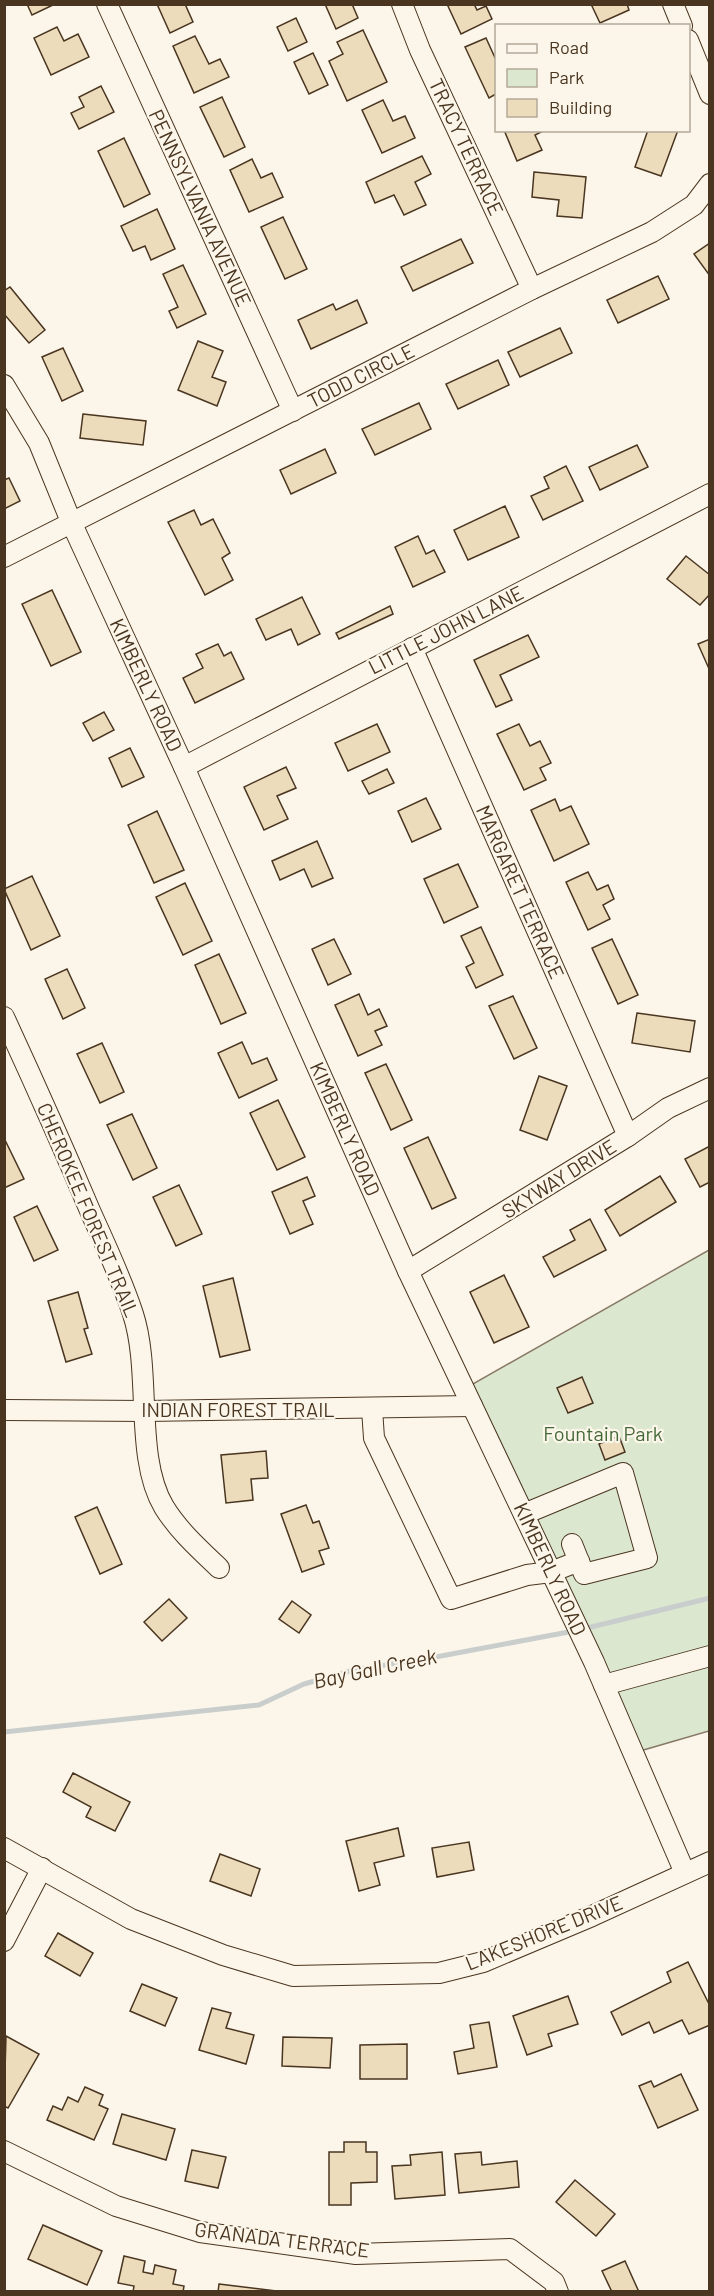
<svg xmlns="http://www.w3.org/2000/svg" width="714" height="2296" font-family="Barlow,sans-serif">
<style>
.green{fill:#dce7d0;stroke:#887966;stroke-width:1.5}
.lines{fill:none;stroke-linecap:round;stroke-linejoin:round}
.stream{stroke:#c9cecd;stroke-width:5}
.building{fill:#ecdcbc;stroke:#4a3520;stroke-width:1.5}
.minor-casing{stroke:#4a3520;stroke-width:22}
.minor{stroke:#fbf6e9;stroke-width:20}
.labels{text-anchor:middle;stroke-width:4.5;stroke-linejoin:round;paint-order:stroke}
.street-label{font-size:20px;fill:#4a3520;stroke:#fbf6e9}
.park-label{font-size:20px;fill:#436837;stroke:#fbf6e9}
.water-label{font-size:21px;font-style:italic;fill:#4a3520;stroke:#fbf6e9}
</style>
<rect width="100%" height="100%" fill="#fbf6e9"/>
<!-- green -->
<polygon class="green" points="709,1250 709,1731 633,1753 464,1389"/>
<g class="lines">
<!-- stream -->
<g class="stream">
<polyline points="583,1629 710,1598"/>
<polyline points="4,1732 259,1705 304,1684 354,1670 441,1656 574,1631"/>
</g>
</g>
<!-- building -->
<g class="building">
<polygon points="27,4 55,4 32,15"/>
<polygon points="157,4 185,4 193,22 170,33"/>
<polygon points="325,4 352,4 358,18 336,29"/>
<polygon points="447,4 474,4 477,10 486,6 492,19 461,34"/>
<polygon points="591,4 627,4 629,10 600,23"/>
<polygon points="296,18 307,42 288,51 277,27"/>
<polygon points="57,27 64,41 78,34 89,57 51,75 34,38"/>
<polygon points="363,30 387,82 347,101 329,61 343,54 337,42"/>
<polygon points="195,36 209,64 220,59 229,77 194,93 173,46"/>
<polygon points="486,38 496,60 496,94 489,98 465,47"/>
<polygon points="313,53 328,85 309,94 294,62"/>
<polygon points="101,86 114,112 79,129 71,113 84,107 79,97"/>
<polygon points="222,97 245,147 224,157 200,107"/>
<polygon points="383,100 393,121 405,116 415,138 382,153 362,110"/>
<polygon points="504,130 545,130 535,135 542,150 517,161"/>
<polygon points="648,130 678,130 661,176 635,167"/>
<polygon points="124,138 150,194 124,207 98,151"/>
<polygon points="422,156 431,174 415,182 426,205 404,215 394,195 375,203 366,182"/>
<polygon points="252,159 261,178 272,173 283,197 249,212 230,170"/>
<polygon points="534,172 586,177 582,218 557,216 559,200 532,197"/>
<polygon points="157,209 175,249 151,260 145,246 133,251 121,226"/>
<polygon points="283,217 307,269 285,279 261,227"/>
<polygon points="461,239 473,263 413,291 401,267"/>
<polygon points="710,243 710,276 694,254"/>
<polygon points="183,265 206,314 177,328 169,311 178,307 163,274"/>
<polygon points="658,276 669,299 618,323 607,300"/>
<polygon points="10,287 45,330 29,343 4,314 4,291"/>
<polygon points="357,300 367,323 311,349 298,320 333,304 336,310"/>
<polygon points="560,328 572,353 520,377 508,352"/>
<polygon points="198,341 223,351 212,377 226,382 217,406 178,390"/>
<polygon points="63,348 83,391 62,401 42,357"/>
<polygon points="498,360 509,385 458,409 446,384"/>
<polygon points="419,403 431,429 375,455 362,429"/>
<polygon points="83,414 146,421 143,445 80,438"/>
<polygon points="637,445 648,467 600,490 589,467"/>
<polygon points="325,449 336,473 291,494 280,470"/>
<polygon points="566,466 583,501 543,520 531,496 549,488 544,477"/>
<polygon points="9,478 20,501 4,509 4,480"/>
<polygon points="505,506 519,537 468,560 454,530"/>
<polygon points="194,510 201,525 213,519 230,553 222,558 233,580 205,595 168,522"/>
<polygon points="418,536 426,554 434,550 445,572 413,587 395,547"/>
<polygon points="686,556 710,575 710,594 700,605 667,579"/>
<polygon points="52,590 81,652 51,666 22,604"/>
<polygon points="302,597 320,634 298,645 291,629 266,640 256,619"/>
<polygon points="390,606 393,614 339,639 336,633"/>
<polygon points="528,635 539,657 500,675 512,700 496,707 474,660"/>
<polygon points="710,639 710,671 698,644"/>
<polygon points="218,644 224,656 231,652 244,679 195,703 183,678 203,668 196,654"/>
<polygon points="104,712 114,730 93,741 83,723"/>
<polygon points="377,724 390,752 348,771 335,743"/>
<polygon points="519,724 530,746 540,741 551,763 540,768 546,780 524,790 497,734"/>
<polygon points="130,748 144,777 122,787 109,758"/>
<polygon points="286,767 296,788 277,796 288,819 264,830 244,787"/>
<polygon points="387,769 394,783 369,794 362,781"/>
<polygon points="426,798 441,829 412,842 398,811"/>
<polygon points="555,799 560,811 571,806 589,844 554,861 531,810"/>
<polygon points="157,811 184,870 154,883 128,825"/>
<polygon points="317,841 333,878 312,887 304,869 280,880 272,861"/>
<polygon points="458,864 478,907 444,923 424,879"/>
<polygon points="588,872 597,890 608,885 614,899 603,905 610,919 588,930 566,882"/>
<polygon points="32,876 60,936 31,950 4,889"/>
<polygon points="185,883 212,941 183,955 156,897"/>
<polygon points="481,927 503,975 476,988 466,967 474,963 461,936"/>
<polygon points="334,939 351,974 328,985 312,949"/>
<polygon points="612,939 638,995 618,1004 592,948"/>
<polygon points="219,954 246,1013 221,1024 195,965"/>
<polygon points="67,969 85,1008 63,1019 45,979"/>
<polygon points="359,994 368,1015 379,1009 387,1026 375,1031 382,1045 358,1056 335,1005"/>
<polygon points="513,996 537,1048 514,1059 489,1006"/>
<polygon points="637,1013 695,1021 690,1052 632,1043"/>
<polygon points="242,1042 252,1064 267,1058 277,1080 239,1098 218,1053"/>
<polygon points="102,1043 124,1092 100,1103 77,1054"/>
<polygon points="386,1064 412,1120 391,1130 365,1073"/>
<polygon points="539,1076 567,1086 547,1140 520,1130"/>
<polygon points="278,1100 305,1157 277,1170 250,1113"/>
<polygon points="132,1114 157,1168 133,1180 107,1125"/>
<polygon points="428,1137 456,1198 432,1209 404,1148"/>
<polygon points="4,1138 24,1179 4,1188"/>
<polygon points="710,1146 710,1182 700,1187 685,1159"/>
<polygon points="660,1176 676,1202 620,1236 605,1210"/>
<polygon points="307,1177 315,1196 303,1201 313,1224 290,1234 272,1192"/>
<polygon points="179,1185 202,1234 176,1246 153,1197"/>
<polygon points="37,1206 58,1250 34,1261 14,1217"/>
<polygon points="590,1219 606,1250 554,1277 543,1257 575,1240 570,1230"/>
<polygon points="504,1275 529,1327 494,1343 470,1292"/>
<polygon points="233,1278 250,1350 220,1357 203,1286"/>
<polygon points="78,1292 88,1328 84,1329 92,1354 66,1362 48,1301"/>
<polygon points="582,1377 593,1403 568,1413 557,1388"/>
<polygon points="619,1436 625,1452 605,1460 599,1444"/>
<polygon points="266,1451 268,1478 251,1479 253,1500 226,1503 221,1455"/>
<polygon points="306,1505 313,1523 319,1521 329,1548 319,1551 324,1564 302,1572 281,1514"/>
<polygon points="97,1507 122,1564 100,1574 75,1517"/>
<polygon points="169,1599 187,1618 162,1641 144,1622"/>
<polygon points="292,1601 311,1615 299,1633 279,1619"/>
<polygon points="73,1773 130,1802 115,1831 86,1817 91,1807 63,1792"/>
<polygon points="398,1828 404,1856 374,1863 380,1885 359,1891 346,1841"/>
<polygon points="469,1842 474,1870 437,1877 432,1848"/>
<polygon points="220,1854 260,1869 251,1896 210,1881"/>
<polygon points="58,1933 93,1953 80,1976 45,1956"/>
<polygon points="688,1962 710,2006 710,2025 689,2034 682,2020 654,2033 649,2022 622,2035 611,2012 671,1982 667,1972"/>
<polygon points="142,1984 177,1998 165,2026 130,2011"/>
<polygon points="568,1996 578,2024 548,2034 552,2046 527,2055 513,2016"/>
<polygon points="212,2008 231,2013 226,2028 254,2035 246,2064 199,2050"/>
<polygon points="489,2022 497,2067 458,2074 454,2052 474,2048 470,2025"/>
<polygon points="6,2036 39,2054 8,2108 4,2106"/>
<polygon points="283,2037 332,2038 330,2068 282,2066"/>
<polygon points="407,2044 407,2079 360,2079 360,2045"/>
<polygon points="681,2074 698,2110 658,2128 639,2086 651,2081 654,2087"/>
<polygon points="85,2087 103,2095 99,2105 108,2109 94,2140 47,2120 53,2106 62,2110 68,2097 78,2102"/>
<polygon points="122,2114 175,2129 166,2160 113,2144"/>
<polygon points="344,2142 366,2142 366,2152 377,2152 377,2182 351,2183 351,2205 329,2205 329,2152 344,2152"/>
<polygon points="192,2150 226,2157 218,2188 185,2181"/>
<polygon points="442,2152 445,2195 395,2199 392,2166 411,2165 410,2155"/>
<polygon points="481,2152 482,2165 517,2161 519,2187 459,2193 455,2154"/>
<polygon points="575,2180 615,2214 596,2236 556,2202"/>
<polygon points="43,2225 102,2251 87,2285 28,2259"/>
<polygon points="124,2256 145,2261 143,2272 153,2274 155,2265 176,2270 173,2284 184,2286 183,2292 133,2292 134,2286 118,2283"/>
<polygon points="625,2261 639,2292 612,2292 602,2271"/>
<polygon points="219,2284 276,2291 276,2292 218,2292"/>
</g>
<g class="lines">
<!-- minor casing -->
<g class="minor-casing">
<g id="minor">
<polyline points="107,4 293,411"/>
<polyline points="402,4 420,50 532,289"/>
<polyline points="673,4 682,26"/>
<polyline points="688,40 710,94"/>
<polyline points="4,385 39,443 72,524 184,767 408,1271 594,1662 685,1873"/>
<polyline points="4,557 532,289 652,232 694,205 710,184"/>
<polyline points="412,648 628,1136"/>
<polyline points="184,767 710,494"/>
<path d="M4,1017C34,1082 63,1147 91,1213C106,1246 122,1280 133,1314C152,1372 134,1457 164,1507C178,1530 199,1549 219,1568"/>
<polyline points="408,1271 628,1136 668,1108 710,1088"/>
<polyline points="372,1409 374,1438 451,1599 527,1575 551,1572 579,1561"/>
<polyline points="4,1410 146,1411 472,1406"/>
<polyline points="524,1514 623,1473 647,1558 584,1574 572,1544"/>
<polyline points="604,1685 710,1656"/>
<polyline points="4,1848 131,1919 223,1955 293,1976 439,1973 483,1962 592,1916 710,1862"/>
<polyline points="4,1941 42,1868"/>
<polyline points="4,2151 116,2206 200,2232 356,2254 510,2249 554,2282 558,2292"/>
</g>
</g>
<!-- minor -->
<use href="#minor" class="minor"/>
</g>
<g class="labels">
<!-- street labels -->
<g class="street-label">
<text transform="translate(466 147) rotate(65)" y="7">TRACY TERRACE</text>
<text transform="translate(200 208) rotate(65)" y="7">PENNSYLVANIA AVENUE</text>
<text transform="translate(361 376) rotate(-27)" y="7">TODD CIRCLE</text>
<text transform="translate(446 630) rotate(-27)" y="7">LITTLE JOHN LANE</text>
<text transform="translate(146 685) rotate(65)" y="7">KIMBERLY ROAD</text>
<text transform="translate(520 892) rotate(66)" y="7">MARGARET TERRACE</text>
<text transform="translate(345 1129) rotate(66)" y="7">KIMBERLY ROAD</text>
<text transform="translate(559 1179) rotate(-32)" y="7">SKYWAY DRIVE</text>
<text transform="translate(88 1210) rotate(67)" y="7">CHEROKEE FOREST TRAIL</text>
<text x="238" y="1417">INDIAN FOREST TRAIL</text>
<text transform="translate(550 1569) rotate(65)" y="7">KIMBERLY ROAD</text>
<text transform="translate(544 1933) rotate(-22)" y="7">LAKESHORE DRIVE</text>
<text transform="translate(282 2240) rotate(7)" y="7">GRANADA TERRACE</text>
</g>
<!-- park labels -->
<g class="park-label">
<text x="603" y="1441">Fountain Park</text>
</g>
<!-- water labels -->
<g class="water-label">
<text transform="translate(375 1669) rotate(-12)" y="7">Bay Gall Creek</text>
</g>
</g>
<!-- border -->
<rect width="714" height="2296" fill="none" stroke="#4a3520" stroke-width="12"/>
<!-- legend -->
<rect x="495" y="24" width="195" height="108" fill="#fbf6e9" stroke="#b4a999" stroke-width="1.5"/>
<rect x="507" y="44" width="30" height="9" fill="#fbf6e9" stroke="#b4a999" stroke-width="1.5"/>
<text x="549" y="54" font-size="18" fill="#4a3520">Road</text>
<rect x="507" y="69" width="30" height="18" fill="#dce7d0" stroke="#b4a999" stroke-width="1.5"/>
<text x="549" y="84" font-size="18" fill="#4a3520">Park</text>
<rect x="507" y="99" width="30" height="18" fill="#ecdcbc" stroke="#b4a999" stroke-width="1.5"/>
<text x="549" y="114" font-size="18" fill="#4a3520">Building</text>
</svg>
